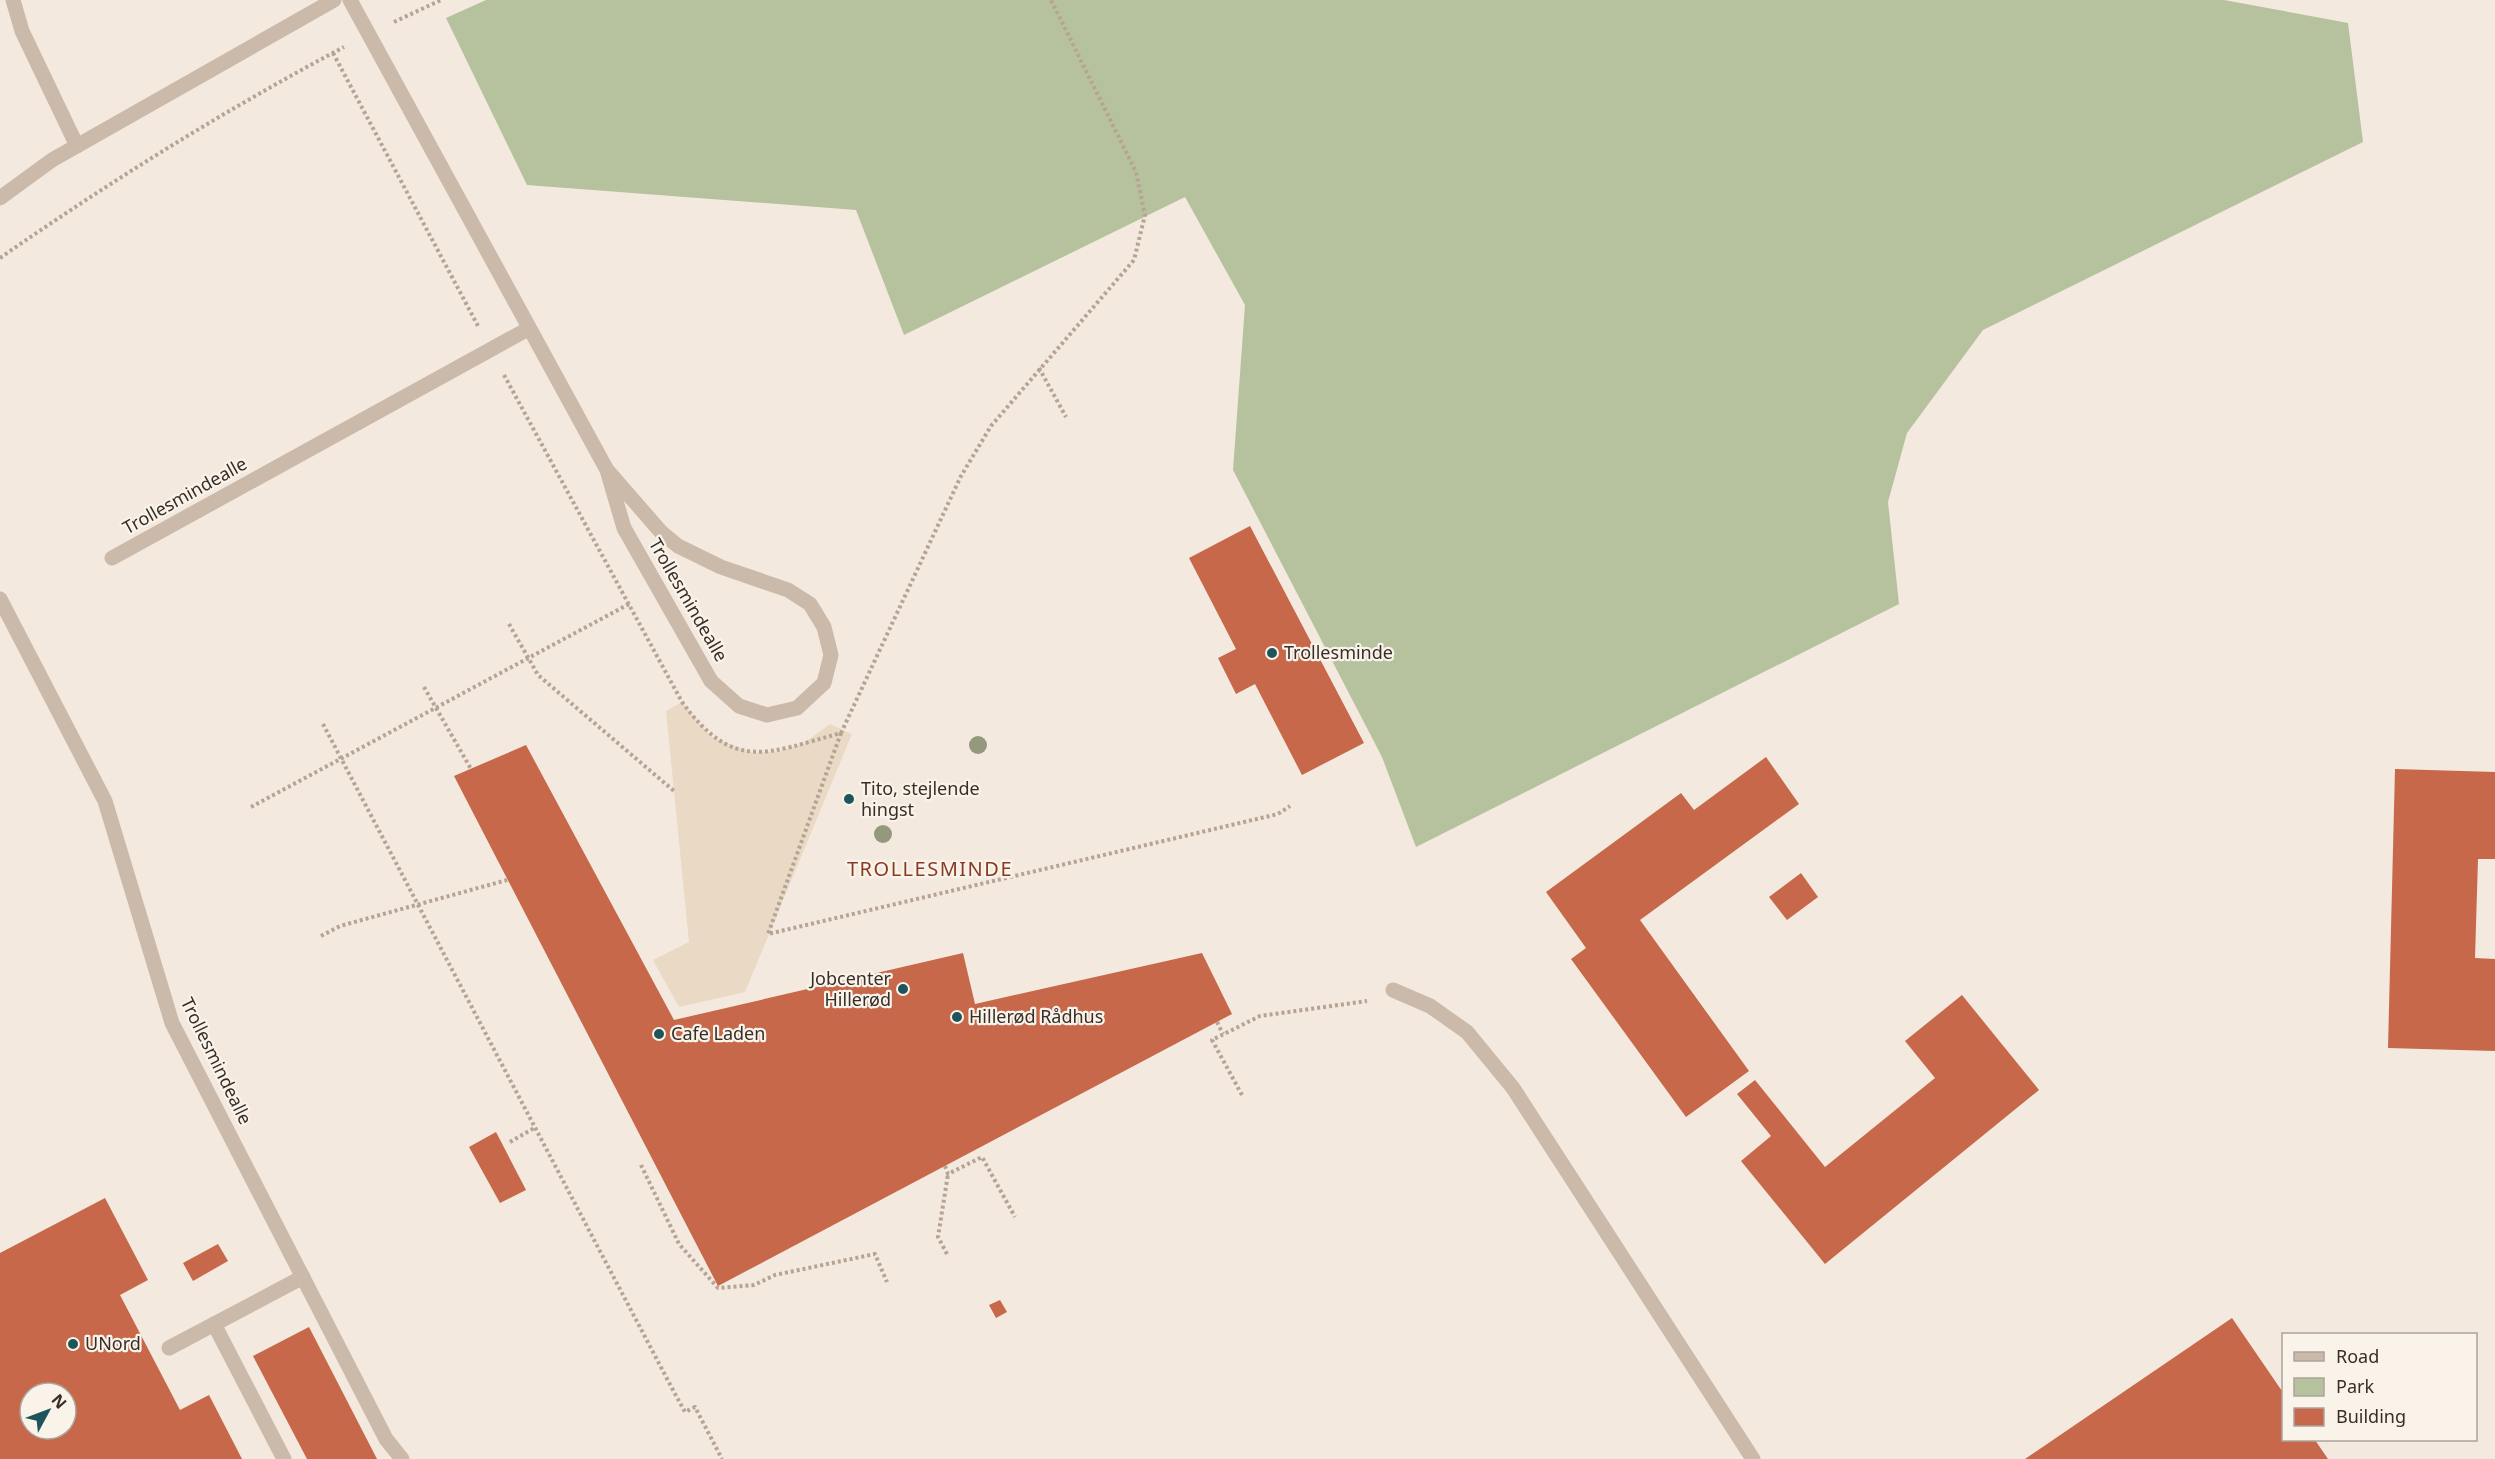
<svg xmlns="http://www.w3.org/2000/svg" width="2495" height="1459" font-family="'Noto Sans',sans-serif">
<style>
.green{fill:#b5c29d}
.plaza{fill:#eadac5}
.building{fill:#c66849;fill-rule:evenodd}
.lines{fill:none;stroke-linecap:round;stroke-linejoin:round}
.path{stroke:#b7a394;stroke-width:4;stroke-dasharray:3 3;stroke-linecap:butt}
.minor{stroke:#cbb9a9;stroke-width:15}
.tree{fill:#94987d}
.poi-dot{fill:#1e555a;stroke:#faf3ea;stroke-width:2}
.labels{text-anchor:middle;stroke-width:4.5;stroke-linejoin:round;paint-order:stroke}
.street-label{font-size:18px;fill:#382e29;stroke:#faf3ea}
.poi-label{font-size:18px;fill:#382e29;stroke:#faf3ea;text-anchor:start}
.neighbourhood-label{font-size:20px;letter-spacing:1.5px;fill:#873b22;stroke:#faf3ea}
</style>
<rect width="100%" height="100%" fill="#f3e9de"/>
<!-- green -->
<polygon class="green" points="486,0 2224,0 2348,23 2363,142 1983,330 1907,433 1888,502 1899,604 1416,847 1382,757 1233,470 1245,305 1185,197 904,335 856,210 527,185 446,18"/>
<!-- plaza -->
<polygon class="plaza" points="682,702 711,737 753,753 780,751 804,743 830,724 852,734 745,992 679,1007 653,960 689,942 666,711"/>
<!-- building -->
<g class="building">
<polygon points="1250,526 1364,743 1302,775 1255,684 1236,694 1218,658 1236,649 1189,558"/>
<polygon points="526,745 674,1020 963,953 975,1004 1202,953 1232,1014 718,1286 454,776"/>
<polygon points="1766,757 1799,804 1640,920 1749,1071 1686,1117 1571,959 1586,948 1546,892 1681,793 1694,810"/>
<polygon points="2395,769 2495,772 2495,859 2478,859 2475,958 2495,959 2495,1051 2388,1048"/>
<polygon points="1801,873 1818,897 1787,920 1769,897"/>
<polygon points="1962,995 2039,1090 1825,1264 1741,1161 1771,1136 1737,1094 1755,1080 1825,1167 1935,1078 1905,1041"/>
<polygon points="496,1132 526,1190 500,1203 469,1147"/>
<path d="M105,1198L148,1280L120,1295L180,1410L209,1395L242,1459H0V1253ZM30,1393H66V1429H30Z"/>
<polygon points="218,1244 228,1261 193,1281 183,1263"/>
<polygon points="1000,1300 1007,1312 996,1318 989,1305"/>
<polygon points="2232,1318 2284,1394 2284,1440 2315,1440 2328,1459 2025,1459"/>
<polygon points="309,1327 377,1459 307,1459 253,1356"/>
</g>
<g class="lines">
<!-- path -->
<g class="path">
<polyline points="394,22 441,0"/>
<polyline points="333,53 478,326"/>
<path d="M0,258C111,181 225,110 344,47"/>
<polyline points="1039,368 1066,417"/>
<path d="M504,375L682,702C734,773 767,753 841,733L961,476L991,426L1134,260L1145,215L1136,172L1051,0"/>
<polyline points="509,624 538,675 674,791"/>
<polyline points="424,687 471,769"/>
<polyline points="323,724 674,1392 685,1412 695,1407 722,1459"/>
<polyline points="841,733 768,934 1278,814 1290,806"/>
<polyline points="251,807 629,604"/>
<polyline points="321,936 340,926 507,880"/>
<polyline points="1217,1022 1223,1034"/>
<polyline points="1242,1095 1212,1040 1260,1016 1367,1001"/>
<polyline points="510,1142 534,1128"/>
<polyline points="641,1165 679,1244 718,1288 754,1285 775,1275 875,1254 887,1282"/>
<polyline points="945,1166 948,1174 982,1157 1015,1217"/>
<polyline points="947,1254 938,1237 948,1174"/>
</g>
<!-- minor -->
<g class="minor">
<polyline points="13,0 22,31 77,146"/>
<polyline points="350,0 607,470 624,528 711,681 739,706 767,715 797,708 824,683 831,655 824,627 810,604 788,590 721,567 678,546 661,532 607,470"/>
<polyline points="0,198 52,160 334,0"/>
<polyline points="112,558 528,329"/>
<polyline points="0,599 105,801 172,1023 386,1439 402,1459"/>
<polyline points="1393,990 1430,1006 1467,1032 1513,1088 1753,1459"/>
<polyline points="214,1324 284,1459"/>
<polyline points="169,1348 303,1277"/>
</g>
</g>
<!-- trees -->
<g class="tree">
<circle cx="978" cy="745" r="9"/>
<circle cx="883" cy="834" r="9"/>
</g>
<!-- markers -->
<g class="poi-dot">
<circle cx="1272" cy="653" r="6"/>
<circle cx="849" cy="799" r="6"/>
<circle cx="903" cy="989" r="6"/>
<circle cx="957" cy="1017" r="6"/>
<circle cx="659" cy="1034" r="6"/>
<circle cx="73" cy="1344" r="6"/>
</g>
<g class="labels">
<!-- street labels -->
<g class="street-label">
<text transform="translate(185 496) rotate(-29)" y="6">Trollesmindealle</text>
<text transform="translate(688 600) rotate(60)" y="6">Trollesmindealle</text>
<text transform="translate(216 1061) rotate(64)" y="6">Trollesmindealle</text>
</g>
<!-- poi labels -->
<g class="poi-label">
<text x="1284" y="659">Trollesminde</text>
<text x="861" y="795">Tito, stejlende<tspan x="861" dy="21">hingst</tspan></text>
<text x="891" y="985" text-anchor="end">Jobcenter<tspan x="891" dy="21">Hillerød</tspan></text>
<text x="969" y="1023">Hillerød Rådhus</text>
<text x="671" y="1040">Cafe Laden</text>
<text x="85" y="1350">UNord</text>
</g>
<!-- neighbourhood labels -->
<g class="neighbourhood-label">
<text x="930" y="876">TROLLESMINDE</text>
</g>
</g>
<!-- legend -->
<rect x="2282" y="1333" width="195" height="108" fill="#faf3ea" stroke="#aca49d" stroke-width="1.5"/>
<rect x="2294" y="1352" width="30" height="9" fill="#cbb9a9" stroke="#aca49d" stroke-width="1.5"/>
<text x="2336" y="1363" font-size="18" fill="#382e29">Road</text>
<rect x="2294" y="1378" width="30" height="18" fill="#b5c29d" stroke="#aca49d" stroke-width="1.5"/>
<text x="2336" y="1393" font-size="18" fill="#382e29">Park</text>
<rect x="2294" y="1408" width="30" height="18" fill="#c66849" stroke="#aca49d" stroke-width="1.5"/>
<text x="2336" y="1423" font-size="18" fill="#382e29">Building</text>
<!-- north arrow -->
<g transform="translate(48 1411) rotate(49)"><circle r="28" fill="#faf3ea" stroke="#aca49d" stroke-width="1.5"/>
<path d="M0-4.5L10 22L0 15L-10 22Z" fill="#1e555a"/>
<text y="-9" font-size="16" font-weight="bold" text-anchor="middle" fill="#382e29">N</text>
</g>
</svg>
